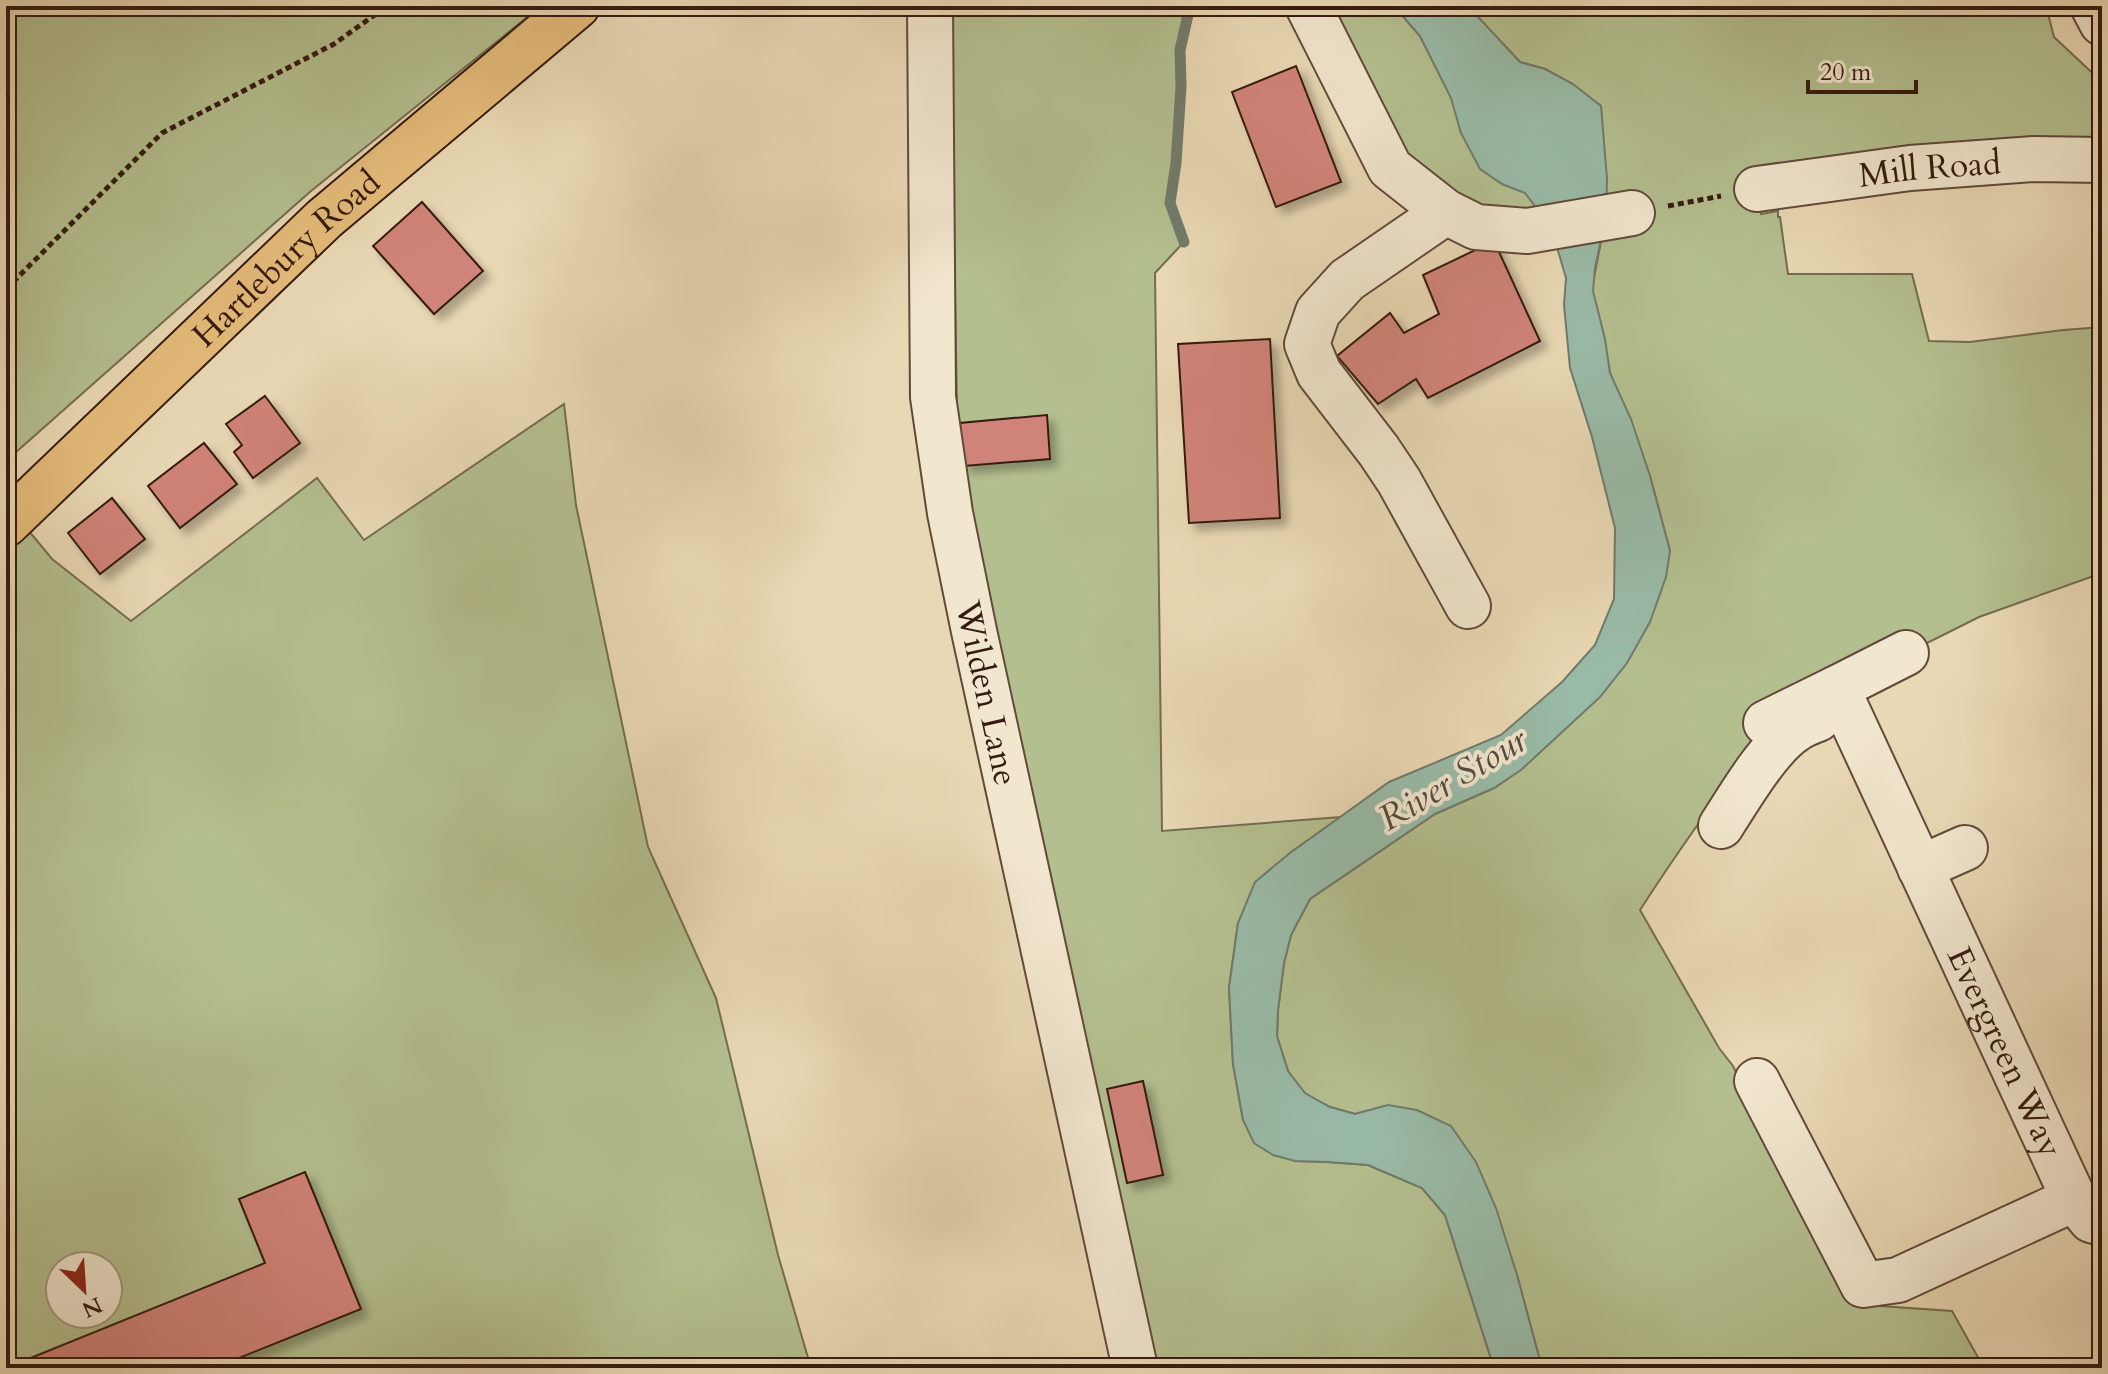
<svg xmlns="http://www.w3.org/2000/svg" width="2108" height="1374" font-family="Cardo,serif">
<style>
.green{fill:#b4bf8f;stroke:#746d50;stroke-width:2;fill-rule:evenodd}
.water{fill:#99bba8;stroke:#717b6c;stroke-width:2}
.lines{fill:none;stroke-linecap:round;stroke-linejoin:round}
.stream{stroke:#717b6c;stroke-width:11}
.building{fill:#d08378;stroke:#351b11;stroke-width:2;filter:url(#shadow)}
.minor-casing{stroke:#624a3a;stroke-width:48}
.major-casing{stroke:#351b11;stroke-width:48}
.path{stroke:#351b11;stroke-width:5;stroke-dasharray:6 4;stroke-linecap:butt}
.minor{stroke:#f1e6ce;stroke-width:44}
.major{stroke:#e4bc7a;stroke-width:44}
.labels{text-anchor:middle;stroke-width:8;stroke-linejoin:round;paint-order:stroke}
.street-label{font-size:34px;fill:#351b11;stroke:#f1e6ce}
.water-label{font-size:36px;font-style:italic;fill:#534b3e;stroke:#f1e6ce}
</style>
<defs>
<filter id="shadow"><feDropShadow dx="7" dy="7" stdDeviation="4" flood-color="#0004"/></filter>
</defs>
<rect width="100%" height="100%" fill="#e9d8b4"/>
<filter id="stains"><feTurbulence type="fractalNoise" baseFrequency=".0025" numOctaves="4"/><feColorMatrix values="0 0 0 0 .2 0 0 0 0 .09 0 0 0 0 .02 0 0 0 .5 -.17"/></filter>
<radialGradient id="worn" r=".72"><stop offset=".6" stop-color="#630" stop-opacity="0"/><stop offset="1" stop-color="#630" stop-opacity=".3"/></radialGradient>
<!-- green -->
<g class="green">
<polygon points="6,6 541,6 311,191 6,461"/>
<polygon points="950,6 1190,6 1180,50 1181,87 1176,163 1170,203 1184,242 1155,273 1162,831 1341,817 1290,853 1238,923 1229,988 1233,1064 1243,1120 1295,1161 1328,1162 1368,1165 1422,1188 1445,1215 1494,1368 1135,1368 958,464"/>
<polygon points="1308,6 1394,6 1420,36 1452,98 1461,133 1502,184 1525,192 1551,227 1446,212"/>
<path d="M1467,6H2046L2054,37L2102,82V162L1757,190L1761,214L1778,211V217H1780L1788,274H1912L1929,341L1970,342L2063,330L2102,327V573L1979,617L1785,714C1731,774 1684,842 1640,910L1719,1048L1733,1066L1752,1105L1866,1305L1952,1311L1984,1368H1542L1517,1275L1386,1106L1355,1114L1330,1107L1300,1093L1288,1071L1277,1037L1278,1010L1284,963L1291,935L1310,899L1435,814L1494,788L1510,777L1670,551L1650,476L1610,373L1592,288L1606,216L1601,106L1572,84L1545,69L1520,62Z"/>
<path d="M564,404L576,505L648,847L716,998L778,1255L811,1368H6V555L29,531L52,559L131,621L317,478L364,540ZM60,1266H108V1314H60Z"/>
</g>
<!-- water -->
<polygon class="water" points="1394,6 1468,6 1520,62 1545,69 1573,84 1601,106 1607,179 1606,216 1595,268 1593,291 1605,339 1610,373 1631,419 1650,476 1670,551 1666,577 1650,622 1627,663 1600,697 1521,770 1494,788 1435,814 1310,899 1291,935 1284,963 1278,1010 1277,1036 1288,1071 1305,1093 1330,1107 1355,1114 1388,1105 1417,1110 1451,1126 1476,1162 1496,1208 1517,1275 1542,1368 1494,1368 1445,1215 1422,1188 1368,1165 1328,1162 1295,1161 1273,1155 1254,1143 1243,1120 1233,1064 1229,988 1238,923 1255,882 1290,853 1389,782 1501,735 1562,682 1595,645 1614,599 1615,528 1592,437 1570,368 1564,305 1566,278 1551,227 1525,193 1502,184 1480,169 1461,133 1451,98 1420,36"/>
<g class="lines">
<!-- stream -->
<polyline class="stream" points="1184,242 1170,203 1176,163 1181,87 1180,50 1190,6"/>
</g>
<!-- building -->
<g class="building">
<polygon points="1296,66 1341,182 1276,207 1232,92"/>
<polygon points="422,202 483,271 434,314 373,246"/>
<polygon points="1494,241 1540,341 1428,398 1416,379 1378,404 1337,356 1390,313 1404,333 1439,314 1423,275"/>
<polygon points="1270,339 1280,518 1189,523 1178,344"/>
<polygon points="265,396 300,443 253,478 234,452 242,445 226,424"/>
<polygon points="1047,415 1050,459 964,466 960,423"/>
<polygon points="204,443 237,484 180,528 148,486"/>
<polygon points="112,498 145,539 100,574 68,533"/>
<polygon points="1143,1081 1163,1175 1127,1183 1107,1089"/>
<polygon points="305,1172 361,1309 214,1368 6,1368 265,1263 239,1199"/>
</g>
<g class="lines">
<!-- minor casing -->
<g class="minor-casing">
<g id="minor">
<path id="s1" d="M930,6L933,397L950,513L974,631L1135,1368"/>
<polyline points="1308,6 1390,168 1446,212 1476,227 1527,231 1632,213"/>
<polyline points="2093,6 2102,23"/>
<path id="s2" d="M1757,189L1910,168L2034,159L2102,160"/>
<polyline points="1446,212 1347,280 1318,312 1307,344 1319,373 1379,451 1399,481 1468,606"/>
<polyline points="1837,688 1906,653"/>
<path id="s3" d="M1766,723L1837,688L2074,1199L2091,1220L2102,1223"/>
<path d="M1721,826C1739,798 1768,748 1795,730C1802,725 1810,722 1818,719"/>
<polyline points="1920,868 1965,848"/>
<polyline points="1757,1081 1863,1285 1898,1280 2074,1199"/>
</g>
</g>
<!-- major casing -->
<g class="major-casing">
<g id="major">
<path id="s4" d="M6,524L324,219L577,6"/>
</g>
</g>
<!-- path -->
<g class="path">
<polyline points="1668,206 1721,196"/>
<polyline points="6,289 162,133 334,44 387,6"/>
</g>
<!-- minor -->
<use href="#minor" class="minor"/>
<!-- major -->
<use href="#major" class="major"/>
</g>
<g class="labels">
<!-- street labels -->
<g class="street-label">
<text dy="12" stroke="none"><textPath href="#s2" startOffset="174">Mill Road</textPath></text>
<text dy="12" stroke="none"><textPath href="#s4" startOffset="386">Hartlebury Road</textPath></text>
<text dy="12" stroke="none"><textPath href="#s1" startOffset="692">Wilden Lane</textPath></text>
<text dy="12" stroke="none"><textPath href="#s3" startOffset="480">Evergreen Way</textPath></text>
</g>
<!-- water labels -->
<g class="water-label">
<text transform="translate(1452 778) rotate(-31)" y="13">River Stour</text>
</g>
</g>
<!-- margin -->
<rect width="2108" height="1374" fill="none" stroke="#e9d8b4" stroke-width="32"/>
<rect x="8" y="8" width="2092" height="1358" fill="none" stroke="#351b11" stroke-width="4"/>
<rect x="16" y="16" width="2076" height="1342" fill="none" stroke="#351b11" stroke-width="2"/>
<!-- north arrow -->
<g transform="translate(84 1290) rotate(155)"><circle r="38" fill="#f1e6ce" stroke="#a69582" stroke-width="2"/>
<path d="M0-6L14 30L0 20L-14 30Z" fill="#8f2418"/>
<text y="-12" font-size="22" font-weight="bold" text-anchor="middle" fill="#351b11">N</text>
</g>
<!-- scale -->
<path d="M1808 80v12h108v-12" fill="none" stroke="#351b11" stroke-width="4"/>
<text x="1820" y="80" font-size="24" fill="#351b11" stroke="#f1e6ce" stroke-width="6" paint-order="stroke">20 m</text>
<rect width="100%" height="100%" filter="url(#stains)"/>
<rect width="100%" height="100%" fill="url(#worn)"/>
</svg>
